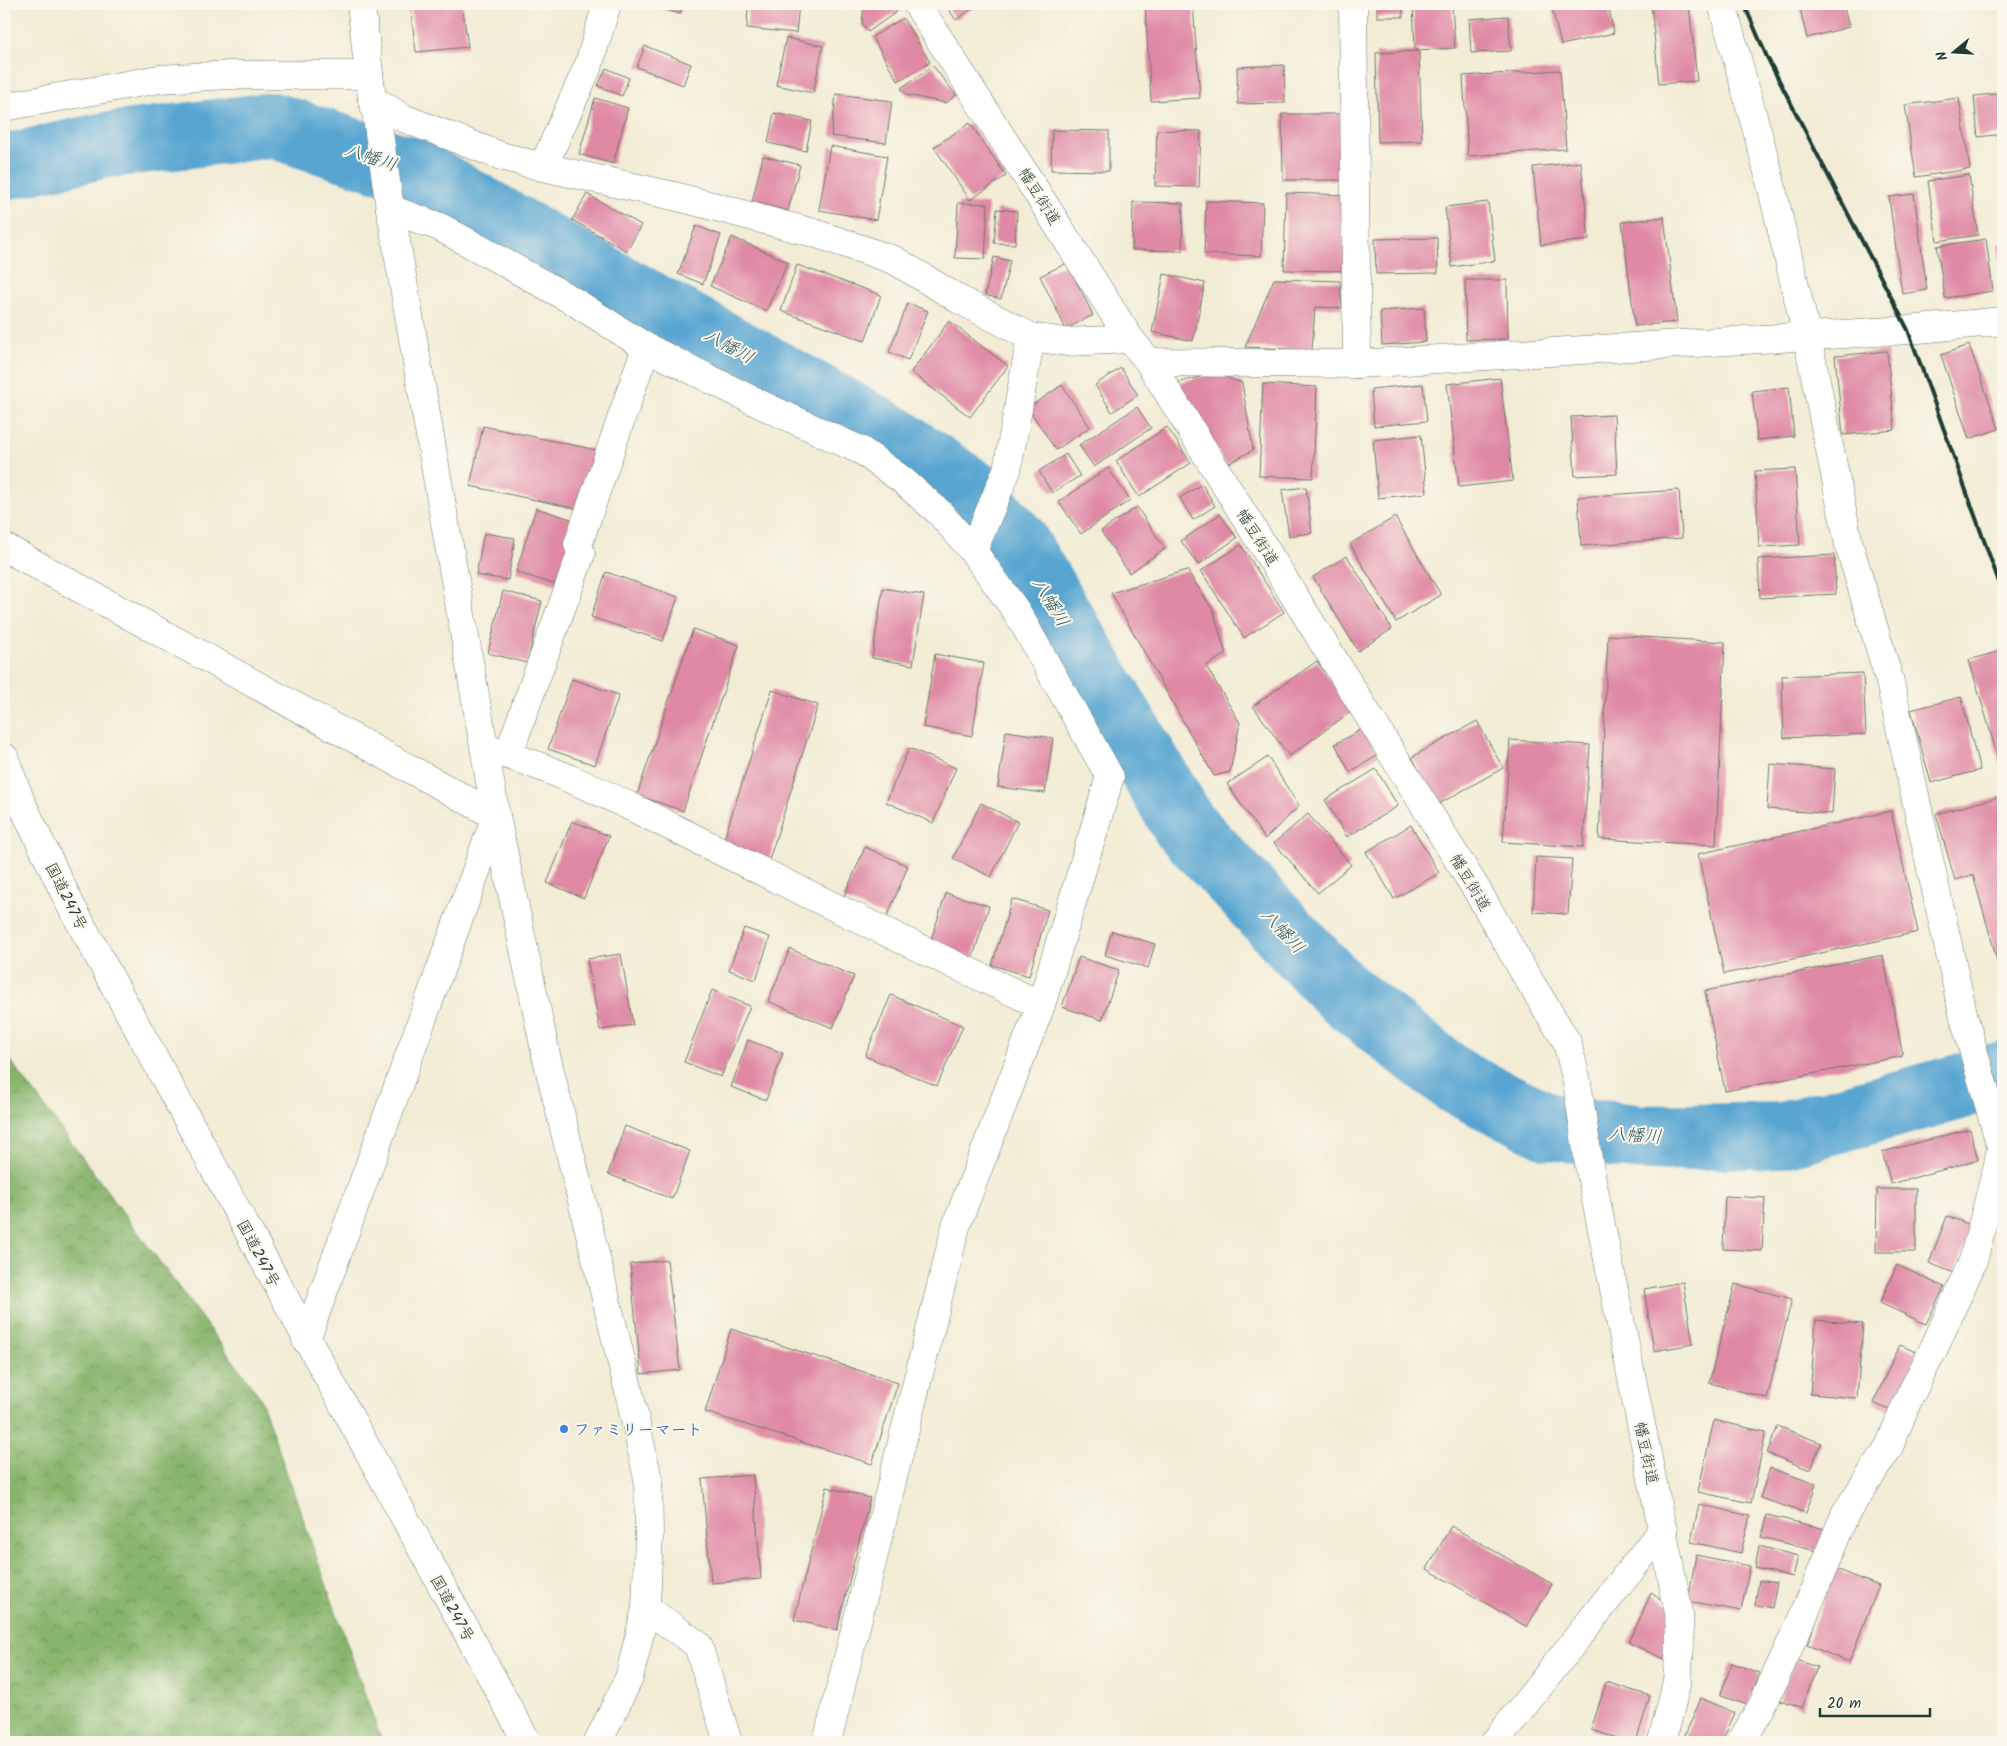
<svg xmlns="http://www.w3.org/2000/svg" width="2007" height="1746" font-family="Kalam,'Klee One',sans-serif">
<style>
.forest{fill:url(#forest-crowns);stroke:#547950}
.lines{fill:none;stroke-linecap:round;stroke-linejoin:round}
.river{stroke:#58a5d1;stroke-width:66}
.building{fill:#df89a5}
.street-casing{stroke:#697a6c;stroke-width:29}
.secondary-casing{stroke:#697a6c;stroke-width:29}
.highway-casing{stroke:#697a6c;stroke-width:29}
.street{stroke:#fff;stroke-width:28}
.secondary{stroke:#fff;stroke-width:28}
.highway{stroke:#fff;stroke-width:28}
.rail{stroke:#1f3d34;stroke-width:4}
.shop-dot{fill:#3f7fe0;stroke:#fbf7ec;stroke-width:2}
.labels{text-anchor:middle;stroke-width:4;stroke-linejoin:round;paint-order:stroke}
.street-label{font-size:16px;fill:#1f3d34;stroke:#fbf7ec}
.shop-label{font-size:16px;font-weight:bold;fill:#366cbe;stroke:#fbf7ec;text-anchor:start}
.water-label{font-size:18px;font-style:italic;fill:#305c63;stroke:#fbf7ec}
</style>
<defs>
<pattern id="forest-crowns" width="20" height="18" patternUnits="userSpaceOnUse" patternTransform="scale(1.25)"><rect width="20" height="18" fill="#88b56d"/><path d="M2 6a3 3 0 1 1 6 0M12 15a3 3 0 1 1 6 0" fill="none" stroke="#6f945a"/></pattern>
</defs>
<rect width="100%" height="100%" fill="#fbf7ec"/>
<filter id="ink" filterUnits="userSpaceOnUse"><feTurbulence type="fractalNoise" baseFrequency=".02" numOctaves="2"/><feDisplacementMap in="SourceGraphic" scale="10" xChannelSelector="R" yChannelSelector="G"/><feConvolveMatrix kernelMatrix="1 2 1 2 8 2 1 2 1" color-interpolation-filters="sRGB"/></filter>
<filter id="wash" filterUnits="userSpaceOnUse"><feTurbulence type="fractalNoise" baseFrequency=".0096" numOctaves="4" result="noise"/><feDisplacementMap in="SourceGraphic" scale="20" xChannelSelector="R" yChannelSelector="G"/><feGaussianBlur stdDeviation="1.12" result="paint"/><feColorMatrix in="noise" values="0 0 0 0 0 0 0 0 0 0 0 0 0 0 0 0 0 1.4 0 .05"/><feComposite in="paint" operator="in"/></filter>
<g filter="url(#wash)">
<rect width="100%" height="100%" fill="#f2ecd5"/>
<!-- forest -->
<polygon class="forest" points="4,1052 260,1397 382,1742 4,1742"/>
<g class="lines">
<!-- river -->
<polyline class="river" points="4,167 101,146 272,125 417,172 581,266 894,439 971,491 1014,539 1185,826 1340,991 1458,1083 1550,1127 1644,1138 1783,1135 2003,1075"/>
</g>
<g id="blocks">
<!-- building -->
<g class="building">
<polygon points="410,4 462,4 468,47 416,52"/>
<polygon points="645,4 682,4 680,14"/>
<polygon points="748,4 799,4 796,33 747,28"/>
<polygon points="864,4 894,4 899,10 868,32 862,24"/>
<polygon points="945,4 979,4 956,20"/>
<polygon points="1145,4 1193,4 1200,98 1151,101"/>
<rect x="1377" y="4" width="26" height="13"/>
<polygon points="1413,4 1452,4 1455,48 1415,50"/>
<polygon points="1551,4 1608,4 1614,33 1561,45"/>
<polygon points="1651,4 1689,4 1697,81 1659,84"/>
<polygon points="1799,4 1843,4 1849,27 1807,38"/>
<polygon points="1508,16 1511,51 1471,53 1469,19"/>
<polygon points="903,18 930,62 898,81 872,37"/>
<polygon points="786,38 823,46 813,93 776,85"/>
<polygon points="645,46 691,64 683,85 637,67"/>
<polygon points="1419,51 1422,141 1378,142 1376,53"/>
<polygon points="1284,65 1285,103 1238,104 1237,67"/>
<polygon points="933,66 956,95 946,103 907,95 901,88"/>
<polygon points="606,68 629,78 622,96 598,86"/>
<polygon points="1560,70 1566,149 1468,156 1463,76"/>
<polygon points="2003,93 2003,134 1978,137 1974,96"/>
<polygon points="836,94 892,101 886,143 831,136"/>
<polygon points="595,98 628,108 613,164 579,154"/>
<polygon points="1959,98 1970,169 1916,177 1905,105"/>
<polygon points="774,113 812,121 806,151 768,143"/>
<polygon points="1282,114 1342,114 1342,180 1283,180"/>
<polygon points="970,123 1006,176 970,200 934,147"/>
<polygon points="1052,130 1109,131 1109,171 1051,170"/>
<polygon points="1157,130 1201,131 1199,187 1155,186"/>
<polygon points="830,146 887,156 876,220 819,210"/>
<polygon points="763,156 800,165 788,211 752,202"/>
<polygon points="1581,162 1589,240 1541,245 1533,167"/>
<polygon points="1969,175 1978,235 1937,241 1928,181"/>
<polygon points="1286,193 1346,195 1344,271 1284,270"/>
<polygon points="587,194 641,225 627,251 572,220"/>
<polygon points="1914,194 1927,290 1902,294 1889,197"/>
<polygon points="1206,201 1263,203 1261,256 1204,254"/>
<polygon points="1133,202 1183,203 1182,251 1132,250"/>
<polygon points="1488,202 1495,261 1452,267 1445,207"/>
<polygon points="958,203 988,204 985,259 955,258"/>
<polygon points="997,209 1017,211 1015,244 994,243"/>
<polygon points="1664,217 1677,322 1635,326 1622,222"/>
<polygon points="696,226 721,235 703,284 678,274"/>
<polygon points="732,237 788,262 766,311 710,286"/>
<polygon points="1437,238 1438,273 1376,274 1375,239"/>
<polygon points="1986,239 1993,291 1945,298 1937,246"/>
<polygon points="2003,243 2003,279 2002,279 1998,244"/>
<polygon points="994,257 1010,261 1001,299 985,295"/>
<polygon points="1067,263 1093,315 1066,329 1040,276"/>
<polygon points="797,265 881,295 865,341 781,311"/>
<polygon points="1164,274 1205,283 1193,341 1152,332"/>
<polygon points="1274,279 1340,281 1342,308 1315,307 1312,350 1245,347"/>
<polygon points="1465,280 1507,280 1508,339 1466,340"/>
<polygon points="908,303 928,311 908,360 889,352"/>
<polygon points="1424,308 1426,342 1382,345 1380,311"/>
<polygon points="949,321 1008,366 970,417 911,372"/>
<polygon points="1969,345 1999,429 1969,439 1941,355"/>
<polygon points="1887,351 1895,430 1843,435 1835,356"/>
<polygon points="1121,368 1138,395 1112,412 1095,385"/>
<polygon points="1215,373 1242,383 1253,450 1226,465 1177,383"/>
<polygon points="1500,378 1513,481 1459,487 1447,384"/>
<polygon points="1263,384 1317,387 1313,478 1259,476"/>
<polygon points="1423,384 1427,421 1374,426 1371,389"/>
<polygon points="1062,385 1090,427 1056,450 1028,408"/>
<polygon points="1789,387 1794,436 1757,440 1752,391"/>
<polygon points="1137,407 1151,428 1094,467 1079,445"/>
<polygon points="1614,415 1617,474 1575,476 1571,417"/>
<polygon points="483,426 596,450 583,510 470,486"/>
<polygon points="1167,427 1191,463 1139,497 1116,461"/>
<polygon points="1421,435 1427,493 1378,498 1373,440"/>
<polygon points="1066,454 1080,476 1052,493 1039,471"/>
<polygon points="1108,468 1130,500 1081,534 1059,502"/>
<polygon points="1795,469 1800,545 1759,547 1755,471"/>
<polygon points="1202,484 1215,506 1193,520 1180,498"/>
<polygon points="1306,487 1312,533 1289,536 1282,490"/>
<polygon points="1679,490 1682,538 1581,546 1578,497"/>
<polygon points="1137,507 1165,549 1129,573 1101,531"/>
<polygon points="536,508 577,521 557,585 516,572"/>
<polygon points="1220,514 1237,538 1198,565 1181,541"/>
<polygon points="1395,517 1441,595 1396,622 1350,544"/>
<polygon points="484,533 515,538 508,580 476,575"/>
<polygon points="1241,545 1284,612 1244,638 1201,571"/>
<polygon points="1834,555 1836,594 1760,598 1758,559"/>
<polygon points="1347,556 1392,629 1358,651 1313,577"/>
<polygon points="1187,570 1213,610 1226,654 1206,666 1240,723 1230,772 1214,776 1111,593"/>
<polygon points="606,572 678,597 663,641 591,617"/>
<polygon points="883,588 924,595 913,665 872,658"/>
<polygon points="503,591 542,601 527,663 488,653"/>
<polygon points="693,629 739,645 683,811 637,795"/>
<polygon points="1608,635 1725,642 1716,845 1599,839"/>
<polygon points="2003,650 2003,774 1969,660"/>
<polygon points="935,654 984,663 972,736 923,727"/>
<polygon points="1317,661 1352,711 1289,756 1253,706"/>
<polygon points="1863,673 1866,734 1784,738 1782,676"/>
<polygon points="572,679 619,695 595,765 548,749"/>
<polygon points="772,690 818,705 769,860 722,845"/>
<polygon points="1961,697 1980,770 1931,783 1911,710"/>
<polygon points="1477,721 1503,768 1437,805 1412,757"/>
<polygon points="1364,728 1379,755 1350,772 1335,744"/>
<polygon points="1006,731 1053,738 1045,793 998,787"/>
<polygon points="1510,740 1590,745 1583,847 1503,842"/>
<polygon points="909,748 956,768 933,823 886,802"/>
<polygon points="1268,757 1299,806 1265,839 1227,784"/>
<polygon points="1770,764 1835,769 1832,814 1767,809"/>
<polygon points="1376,769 1398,806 1347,837 1325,800"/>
<polygon points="2003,796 2003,981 1973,875 1955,880 1936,814"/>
<polygon points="981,803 1018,822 991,877 953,858"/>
<polygon points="1891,811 1918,932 1724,974 1698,854"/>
<polygon points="1308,814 1351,865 1318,893 1274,843"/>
<polygon points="572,821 609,836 584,898 547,883"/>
<polygon points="1411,825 1439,873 1394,899 1366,852"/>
<polygon points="865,847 908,866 887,917 843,899"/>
<polygon points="1536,857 1572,859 1568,914 1533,912"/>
<polygon points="946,893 989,906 972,960 929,946"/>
<polygon points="1012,899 1048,910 1029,976 992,965"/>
<polygon points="744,928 770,937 756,980 729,970"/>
<polygon points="1112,931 1155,944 1148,968 1105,955"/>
<polygon points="790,949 854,976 833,1028 768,1001"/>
<polygon points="621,954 633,1025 600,1030 587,959"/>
<polygon points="1883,955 1903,1056 1725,1091 1705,991"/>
<polygon points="1079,957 1119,970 1102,1020 1062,1007"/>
<polygon points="712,990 750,1006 721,1077 684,1062"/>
<polygon points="891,995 963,1026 937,1086 865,1056"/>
<polygon points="748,1040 783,1053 766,1100 731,1087"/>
<polygon points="625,1126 690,1151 672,1199 608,1174"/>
<polygon points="1970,1129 1978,1160 1891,1184 1882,1152"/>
<polygon points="1877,1189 1916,1189 1916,1252 1876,1252"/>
<polygon points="1725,1196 1765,1198 1762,1251 1723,1249"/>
<polygon points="1947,1216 1973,1226 1954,1273 1929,1263"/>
<polygon points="667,1260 680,1370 641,1374 630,1264"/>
<polygon points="1897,1265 1944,1287 1926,1324 1880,1303"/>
<polygon points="1683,1282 1693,1344 1654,1351 1644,1289"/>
<polygon points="1735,1284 1792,1299 1767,1398 1709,1383"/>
<polygon points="1816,1320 1863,1324 1857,1398 1810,1394"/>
<polygon points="731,1329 898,1383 872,1464 705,1412"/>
<polygon points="1900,1345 1918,1353 1892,1411 1873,1403"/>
<polygon points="1714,1420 1766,1432 1751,1503 1698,1492"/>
<polygon points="1778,1426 1821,1443 1810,1470 1767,1453"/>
<polygon points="1770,1468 1816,1484 1806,1513 1760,1498"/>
<polygon points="753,1475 761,1579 711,1583 702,1479"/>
<polygon points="827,1487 870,1498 837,1630 794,1620"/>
<polygon points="1699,1504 1750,1516 1741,1553 1691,1542"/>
<polygon points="1767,1515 1825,1529 1820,1552 1761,1537"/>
<polygon points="1451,1526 1552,1584 1527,1627 1427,1569"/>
<polygon points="1759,1546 1798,1556 1793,1577 1755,1568"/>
<polygon points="1696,1555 1750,1566 1741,1611 1688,1601"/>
<polygon points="1836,1569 1879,1586 1849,1662 1807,1645"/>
<polygon points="1759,1580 1777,1583 1772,1608 1755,1605"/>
<polygon points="1651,1593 1671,1606 1669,1661 1629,1643"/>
<polygon points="1794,1659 1817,1667 1802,1708 1780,1700"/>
<polygon points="1732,1663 1759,1673 1748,1705 1720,1696"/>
<polygon points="1606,1682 1650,1696 1636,1742 1630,1742 1591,1730"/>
<polygon points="1701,1698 1735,1713 1722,1742 1682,1742"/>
</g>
</g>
</g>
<g filter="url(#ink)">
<use href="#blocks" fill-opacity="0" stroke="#697a6c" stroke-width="1"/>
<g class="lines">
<!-- street casing -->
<g class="street-casing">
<g id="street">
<polyline points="917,4 1130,339 1149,362 1478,892 1524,972 1567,1042 1577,1082 1589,1165 1679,1613 1680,1646 1677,1681 1662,1742"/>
<polyline points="1353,4 1357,364"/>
<polyline points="1722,4 1765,160 1807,336 1849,545 1890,682 1964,1018 2001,1147 1998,1164 1973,1261 1935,1346 1907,1402 1889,1447 1845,1514 1806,1610 1760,1710 1741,1742"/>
<polyline points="372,99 403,118 501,156 543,167 678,197 814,233 894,260 960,300 1031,337 1066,342 1130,339"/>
<polyline points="543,167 589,64 607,4"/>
<polyline points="390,209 440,227 570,299 646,347 760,404 862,451 901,479 939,512 973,551"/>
<polyline points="1149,362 1357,364 1908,330 2003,321"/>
<polyline points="4,547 496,816 306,1340"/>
<path d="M485,748C563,770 637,810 710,846C820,900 929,954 1041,1005"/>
<polyline points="508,755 581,554 578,544 646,347"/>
<polyline points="646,1608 698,1645 728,1742"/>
<polyline points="827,1742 956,1226 1041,1005 1110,777 1017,612 973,551 1007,470 1031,337"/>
<polyline points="1495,1742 1663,1529"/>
</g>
</g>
<!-- secondary casing -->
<g class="secondary-casing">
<g id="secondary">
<polyline points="361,4 372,99 376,112 389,201 496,816 546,1055 629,1392 648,1479 649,1535 646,1608 629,1678 598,1742"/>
<polyline points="4,107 159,79 230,75 369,75"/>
</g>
</g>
<!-- highway casing -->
<g class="highway-casing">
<polyline id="highway" points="4,757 21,802 70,904 527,1742"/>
</g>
<!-- street -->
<use href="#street" class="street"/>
<!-- secondary -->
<use href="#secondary" class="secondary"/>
<!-- highway -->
<use href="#highway" class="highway"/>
<!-- rail -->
<polyline class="rail" points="1744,4 1767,57 1908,330 2003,593"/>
</g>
</g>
<!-- markers -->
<circle class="shop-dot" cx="564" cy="1429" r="5"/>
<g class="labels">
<!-- street labels -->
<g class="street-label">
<text transform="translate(1040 196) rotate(58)" y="6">幡豆街道</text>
<text transform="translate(1258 537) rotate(58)" y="6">幡豆街道</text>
<text transform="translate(1471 882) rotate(59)" y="6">幡豆街道</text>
<text transform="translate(67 896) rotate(63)" y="6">国道247号</text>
<text transform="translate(259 1253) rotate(62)" y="6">国道247号</text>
<text transform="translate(1647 1453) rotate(78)" y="6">幡豆街道</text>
<text transform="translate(453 1608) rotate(61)" y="6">国道247号</text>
</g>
<!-- shop labels -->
<g class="shop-label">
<text x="574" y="1435">ファミリーマート</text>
</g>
<!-- water labels -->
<g class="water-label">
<text transform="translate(371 157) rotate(18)" y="6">八幡川</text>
<text transform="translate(729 346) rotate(29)" y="6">八幡川</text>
<text transform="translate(1051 602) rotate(59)" y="6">八幡川</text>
<text transform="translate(1283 931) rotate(47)" y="6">八幡川</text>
<text transform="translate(1635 1135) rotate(4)" y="6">八幡川</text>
</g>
</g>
<!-- margin -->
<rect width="2007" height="1746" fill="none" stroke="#fbf7ec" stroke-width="20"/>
<!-- north arrow -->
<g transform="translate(1954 52) rotate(252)" stroke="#fbf7ec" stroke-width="4" paint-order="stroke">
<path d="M0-4L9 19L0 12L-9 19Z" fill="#1f3d34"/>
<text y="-8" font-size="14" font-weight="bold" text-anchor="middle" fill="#1f3d34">N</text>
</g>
<!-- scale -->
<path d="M1820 1708v8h110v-8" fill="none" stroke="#1f3d34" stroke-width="2.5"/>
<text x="1827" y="1708" font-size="15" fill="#1f3d34" stroke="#fbf7ec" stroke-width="4" paint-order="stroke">20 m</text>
</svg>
